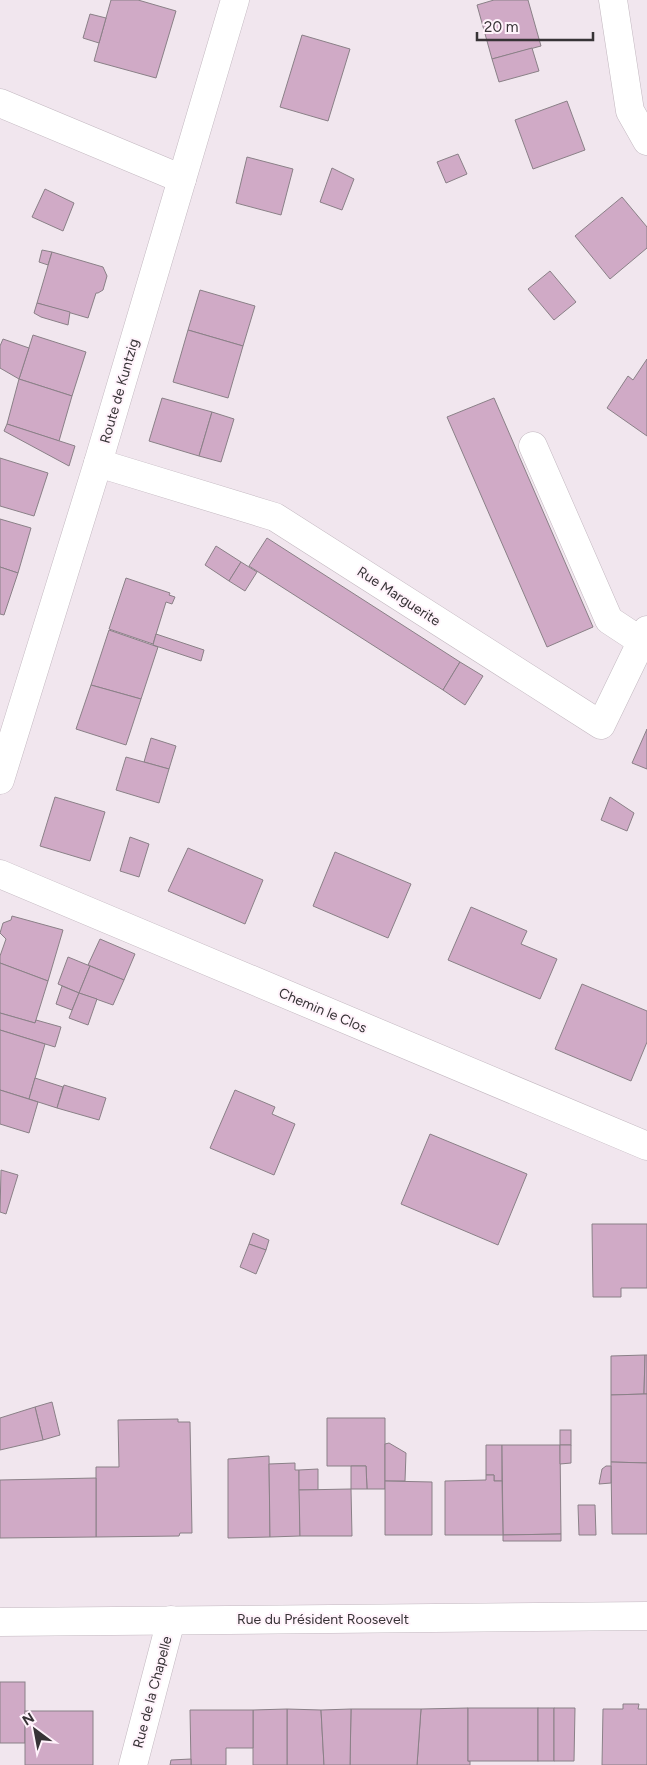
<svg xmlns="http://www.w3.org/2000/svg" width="647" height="1765" font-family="Figtree,sans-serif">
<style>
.building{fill:#d0aac6;stroke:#8a8087}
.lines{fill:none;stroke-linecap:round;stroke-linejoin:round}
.minor-casing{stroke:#c3b8c0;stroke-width:29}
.major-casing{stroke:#c3b8c0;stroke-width:29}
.minor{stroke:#fff;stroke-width:28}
.major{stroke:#fff;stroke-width:28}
.labels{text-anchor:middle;stroke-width:4;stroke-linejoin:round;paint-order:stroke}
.street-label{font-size:14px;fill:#373336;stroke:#fff3fb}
</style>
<rect width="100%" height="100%" fill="#f1e6ee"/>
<!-- building -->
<g class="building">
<polygon points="111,0 138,0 176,11 156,78 94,61"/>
<polygon points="494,0 528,0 541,46 492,59 477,5"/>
<polygon points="90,14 106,18 99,43 83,38"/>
<polygon points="302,35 350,49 328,121 280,107"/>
<polygon points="532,48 539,71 499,82 492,59"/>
<polygon points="567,101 585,150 533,169 515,120"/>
<polygon points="458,154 467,174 446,183 437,162"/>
<polygon points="247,157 293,169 281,215 236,203"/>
<polygon points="332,168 354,179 342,210 320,202"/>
<polygon points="45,189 74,203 63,231 32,217"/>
<polygon points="622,197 647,227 647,248 610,279 575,236"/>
<polygon points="42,250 52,252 48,265 39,262"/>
<polygon points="52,252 103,267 107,276 103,290 98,293 96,293 88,318 37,303"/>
<polygon points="550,271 576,302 554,320 528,289"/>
<polygon points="200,290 255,306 243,346 188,330"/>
<polygon points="37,303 70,312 68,325 41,317 34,313"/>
<polygon points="188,330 243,346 228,398 173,382"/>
<polygon points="33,335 86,352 72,396 19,379"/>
<polygon points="3,339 29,348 19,379 0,368 0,346"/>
<polygon points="647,359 647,436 607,408 628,376 633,380"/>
<polygon points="19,379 72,396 59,441 7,424"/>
<polygon points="162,398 212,412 199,456 149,441"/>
<polygon points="494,398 593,627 547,647 447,417"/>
<polygon points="212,412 234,419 221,462 199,456"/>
<polygon points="7,424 75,446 69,466 4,431"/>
<polygon points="0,458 48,473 34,516 0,506"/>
<polygon points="0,519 31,528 18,573 0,567"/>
<polygon points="267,538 460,662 443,690 249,566"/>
<polygon points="216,546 241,562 229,581 205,565"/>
<polygon points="241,562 257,572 245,591 229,581"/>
<polygon points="0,567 18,573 4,615 0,614"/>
<polygon points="126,578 170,593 169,595 175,597 172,604 166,602 153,644 109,629"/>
<polygon points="109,630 158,647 141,699 91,685"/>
<polygon points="156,634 204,650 201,661 153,645"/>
<polygon points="460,662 483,676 465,705 443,690"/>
<polygon points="91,685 141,699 126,745 76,729"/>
<polygon points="647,729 647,769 632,763"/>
<polygon points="151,738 176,746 169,769 144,762"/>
<polygon points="126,757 169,769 159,803 116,790"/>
<polygon points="55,797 105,812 90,861 40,846"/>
<polygon points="610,797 634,813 627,831 601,820"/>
<polygon points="130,837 149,844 139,877 120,871"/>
<polygon points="188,848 263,880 245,924 168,891"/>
<polygon points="335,852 411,884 388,938 313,906"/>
<polygon points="471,907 527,931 521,944 557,959 540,999 448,960"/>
<polygon points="12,916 63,930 48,981 0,963 0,956 6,939 0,933 3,923 11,920"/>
<polygon points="100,939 135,954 124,980 88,965"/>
<polygon points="68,957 90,966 79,993 58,984"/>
<polygon points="0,963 48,981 35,1023 0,1013"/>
<polygon points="90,966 124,980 113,1005 79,993"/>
<polygon points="582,984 647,1011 647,1042 631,1081 555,1049"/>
<polygon points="62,986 79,993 72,1010 56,1004"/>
<polygon points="79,993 97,999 88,1025 69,1018"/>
<polygon points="0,1013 35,1023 36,1020 61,1027 55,1047 0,1030"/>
<polygon points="0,1030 45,1044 29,1099 0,1090"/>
<polygon points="35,1078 63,1087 57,1108 29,1099"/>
<polygon points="64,1085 106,1098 99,1120 57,1108"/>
<polygon points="0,1090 38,1102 29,1133 0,1124"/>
<polygon points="235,1090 275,1107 272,1114 295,1124 274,1175 210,1148"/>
<polygon points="430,1134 527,1174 498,1245 401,1204"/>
<polygon points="1,1170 18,1175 6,1214 0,1212"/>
<polygon points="592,1224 647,1224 647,1288 621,1288 621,1297 593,1297"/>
<polygon points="253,1233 269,1240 266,1250 249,1244"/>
<polygon points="249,1244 266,1250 256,1274 240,1267"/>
<polygon points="645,1355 644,1394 611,1395 611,1356"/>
<polygon points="645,1355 647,1355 647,1394 644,1394"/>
<polygon points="644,1394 647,1394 647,1463 611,1462 611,1395"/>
<polygon points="52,1402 60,1435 43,1440 35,1407"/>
<polygon points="35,1407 43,1440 0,1450 0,1418"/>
<polygon points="327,1418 385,1418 385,1489 367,1489 366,1466 327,1466"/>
<polygon points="178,1419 178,1422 190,1422 192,1533 180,1533 179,1536 96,1537 96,1467 119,1467 118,1420"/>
<rect x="560" y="1430" width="11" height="15"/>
<polygon points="389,1443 406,1453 405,1481 385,1481 385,1444"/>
<polygon points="486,1445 502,1445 502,1481 494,1481 494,1475 486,1475"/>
<polygon points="502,1445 560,1445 561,1534 503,1535"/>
<polygon points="560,1445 571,1445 571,1463 560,1464"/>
<polygon points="269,1456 270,1537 228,1538 228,1459"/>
<polygon points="611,1462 647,1463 647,1534 612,1534"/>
<polygon points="295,1463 295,1470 299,1470 300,1536 270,1537 269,1464"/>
<polygon points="351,1466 366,1466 367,1489 351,1489"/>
<polygon points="606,1466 611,1466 611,1483 599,1484 602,1469"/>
<polygon points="318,1469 318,1490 299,1490 299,1470"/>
<polygon points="486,1475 494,1475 494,1481 502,1481 503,1535 445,1535 445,1481 486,1480"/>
<polygon points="96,1478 96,1537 0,1538 0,1480"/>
<polygon points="385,1481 432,1482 432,1535 385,1535"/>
<polygon points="351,1489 352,1536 300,1536 299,1490"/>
<polygon points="578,1505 595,1505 596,1535 579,1535"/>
<polygon points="561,1534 561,1541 503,1541 503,1535"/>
<rect x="0" y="1682" width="25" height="61"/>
<polygon points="623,1704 639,1704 638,1709 647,1709 647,1765 602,1765 603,1709 623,1709"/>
<polygon points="468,1708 468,1761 470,1761 470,1765 417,1765 421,1709"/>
<rect x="468" y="1708" width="70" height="53"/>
<rect x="538" y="1708" width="16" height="53"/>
<polygon points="554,1708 575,1708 574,1761 554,1761"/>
<polygon points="287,1709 321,1710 324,1765 287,1765"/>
<polygon points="287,1709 287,1765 253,1765 253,1710"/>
<polygon points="351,1709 421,1709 417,1765 350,1765"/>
<polygon points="351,1709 350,1765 324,1765 321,1710"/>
<polygon points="190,1710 253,1710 253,1748 226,1748 226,1765 191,1765"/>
<rect x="25" y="1711" width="68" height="54"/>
<polygon points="191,1759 191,1765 170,1765 171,1760"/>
</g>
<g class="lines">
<!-- minor casing -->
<g class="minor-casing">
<g id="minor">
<polyline points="613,0 630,111 647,141"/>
<polyline points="0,103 182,179"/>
<polyline points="533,446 609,620 647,645"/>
<polyline points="98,463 275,517 601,725 647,630"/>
<polyline points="0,780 98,463 235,0"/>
<polyline points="0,874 647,1146"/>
<polyline points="133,1765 171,1620"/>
</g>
</g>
<!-- major casing -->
<g class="major-casing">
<polyline id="major" points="0,1622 647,1616"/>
</g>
<!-- minor -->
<use href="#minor" class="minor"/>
<!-- major -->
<use href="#major" class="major"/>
</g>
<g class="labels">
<!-- street labels -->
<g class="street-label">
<text transform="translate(119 391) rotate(-74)" y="5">Route de Kuntzig</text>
<text transform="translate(399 596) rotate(33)" y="5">Rue Marguerite</text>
<text transform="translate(323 1010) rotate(23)" y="5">Chemin le Clos</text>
<text x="323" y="1624">Rue du Président Roosevelt</text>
<text transform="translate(152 1692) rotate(-75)" y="5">Rue de la Chapelle</text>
</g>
</g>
<!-- north arrow -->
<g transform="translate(35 1730) rotate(328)" stroke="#fff3fb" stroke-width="4" paint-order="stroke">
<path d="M0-4L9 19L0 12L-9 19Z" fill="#373336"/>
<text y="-8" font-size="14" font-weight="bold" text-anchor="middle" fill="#373336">N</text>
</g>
<!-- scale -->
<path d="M477 32v8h116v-8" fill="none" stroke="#373336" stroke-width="2.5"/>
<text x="484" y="32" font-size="15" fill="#373336" stroke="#fff3fb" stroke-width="4" paint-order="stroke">20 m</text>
</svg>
